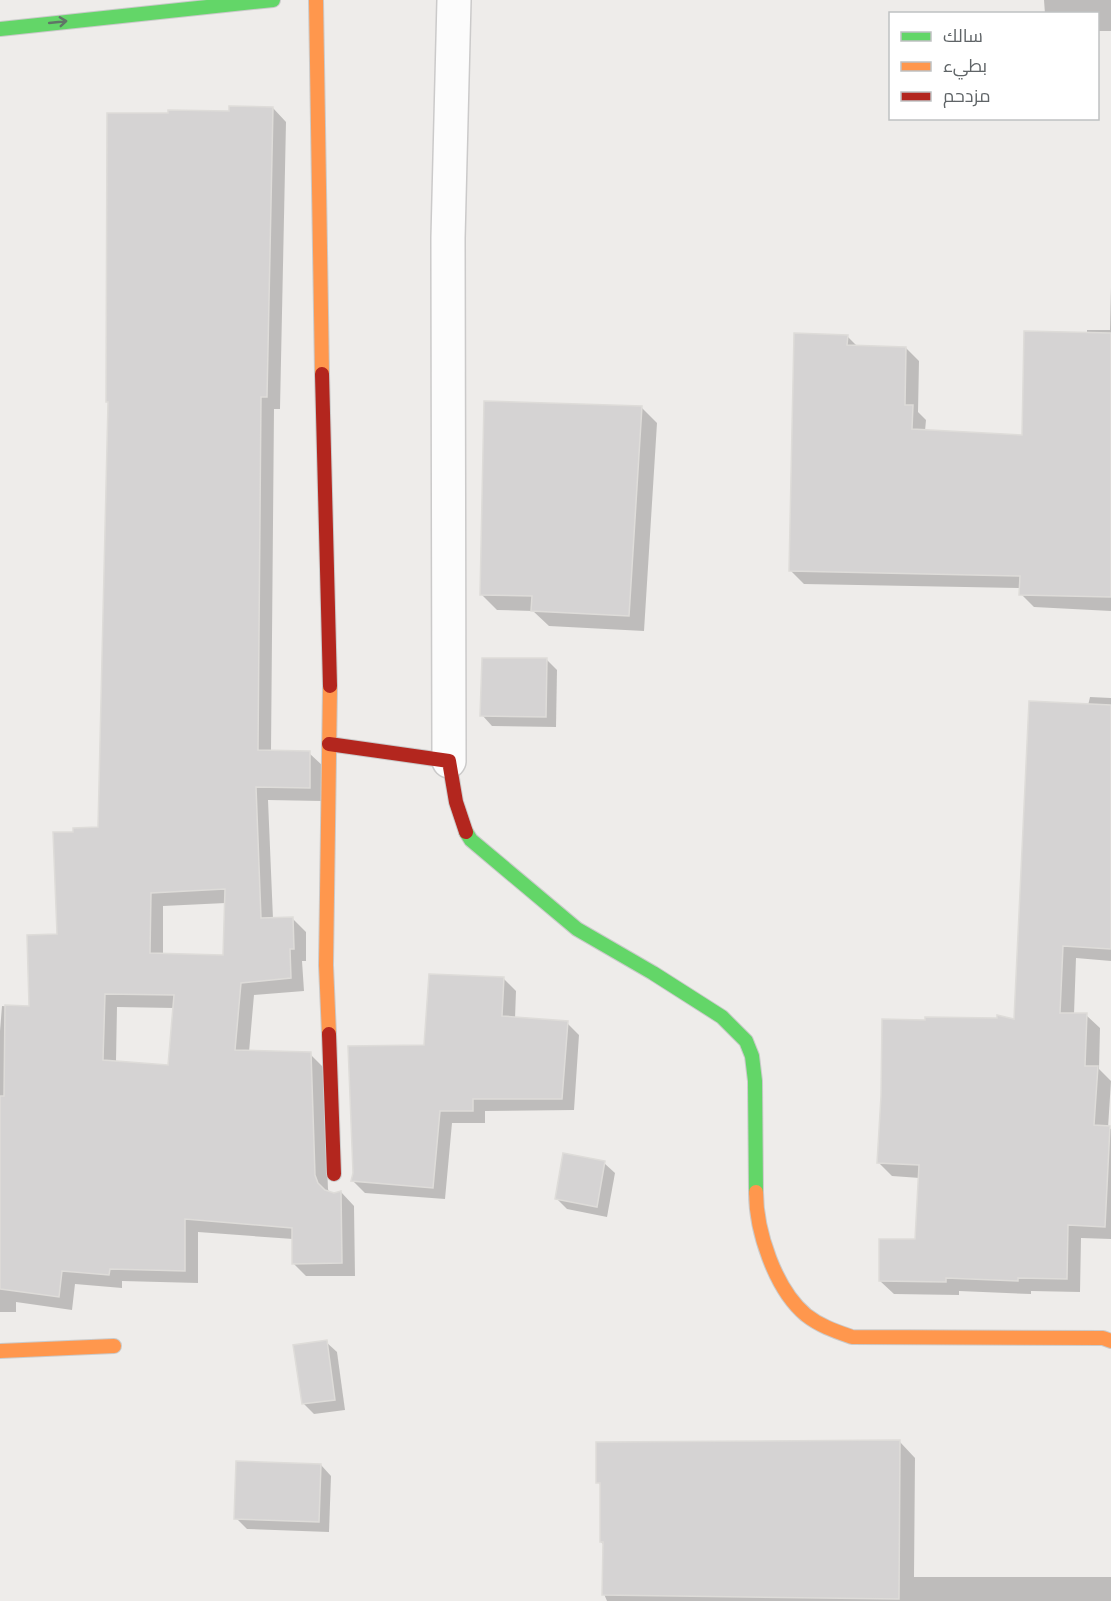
<svg xmlns="http://www.w3.org/2000/svg" width="1111" height="1601" font-family="Figtree,Cairo,sans-serif">
<style>
.shadow{fill:#0003;fill-rule:evenodd}
.building{fill:#d5d3d3;stroke:#dedcd9;stroke-width:1.5;fill-rule:evenodd}
.lines{fill:none;stroke-linecap:round;stroke-linejoin:round}
.street-casing{stroke:#cbcaca;stroke-width:36}
.fast-casing{stroke:#cacaca;stroke-width:16}
.slow-casing{stroke:#cacaca;stroke-width:16}
.jam-casing{stroke:#cacaca;stroke-width:16}
.street{stroke:#fcfcfc;stroke-width:33}
.fast{stroke:#63d668;stroke-width:14}
.slow{stroke:#ff974d;stroke-width:14}
.jam{stroke:#b3261e;stroke-width:14}
.oneway{stroke:#607567}
</style>
<rect width="100%" height="100%" fill="#eeecea"/>
<!-- shadow -->
<g class="shadow">
<polygon points="1044,0 1111,0 1111,31 1098,31 1098,14 1045,14"/>
<path d="M273,108L286,122L280,409H274L271,752L309,753L323,766L322,801L268,800L273,919H293L306,932V961H302L304,991L254,995L249,1052L310,1054L323,1067L328,1189L329,1193L334,1194L341,1192L354,1206L355,1276H306L293,1263V1239L198,1232V1283L122,1281V1288L75,1284L72,1310L16,1302V1312H0V1031L2,1006L30,1008L59,936L74,834L100,829L230,112ZM226,903L225,956L163,955V906ZM117,1007L174,1008L169,1067L116,1062Z"/>
<polygon points="1111,287 1111,611 1034,607 1021,594 1021,588 804,584 791,571 847,336 858,347 906,348 919,361 918,412 926,420 925,431 1023,436 1087,334 1087,330 1110,330"/>
<polygon points="641,407 657,423 644,631 549,626 533,611 497,610 481,594"/>
<polygon points="547,660 557,670 556,727 492,726 482,715"/>
<polygon points="1090,697 1111,698 1111,961 1076,958 1074,1014 1086,1015 1100,1028 1099,1069 1111,1081 1108,1128 1111,1129 1111,1239 1081,1238 1080,1292 1031,1291 1031,1294 959,1291 959,1295 894,1294 880,1281 917,1241 920,1178 892,1176 878,1162 1015,1021"/>
<polygon points="504,979 516,991 515,1019 567,1023 579,1035 574,1110 485,1111 485,1123 452,1123 445,1199 365,1193 353,1181 425,1047"/>
<polygon points="604,1163 615,1173 607,1217 567,1209 557,1199"/>
<polygon points="326,1342 337,1352 345,1410 314,1414 303,1403"/>
<polygon points="900,1442 915,1458 914,1577 1111,1577 1111,1601 607,1601 604,1594 604,1545 601,1542 601,1486 598,1482"/>
<polygon points="321,1465 331,1476 329,1532 247,1529 236,1518"/>
</g>
<!-- building -->
<g class="building">
<path d="M229,106L273,107L267,397H261L258,750L310,751V788L256,787L261,918L293,917L294,949H290L291,978L241,983L235,1050L311,1052L315,1175L318,1183L325,1190L334,1193L341,1191L342,1263L292,1264V1228L185,1219V1271L110,1269L109,1275L62,1271L59,1297L0,1289V1096H4L5,1005L29,1006L27,935L57,934L53,832H73V828L98,827L108,402H106L107,113H168V110L229,111ZM225,889L223,955L150,953L151,893ZM105,994L174,995L168,1065L103,1060Z"/>
<polygon points="1024,331 1111,333 1111,597 1019,595 1020,576 789,571 794,333 848,335 847,345 906,347 905,405 913,405 912,429 1022,435"/>
<polygon points="484,401 642,406 629,616 531,611 532,596 480,595"/>
<polygon points="482,658 547,658 546,717 480,716"/>
<polygon points="1029,701 1111,705 1111,949 1063,946 1060,1013 1087,1013 1085,1066 1098,1066 1094,1125 1110,1126 1105,1227 1068,1225 1067,1279 1018,1278 1018,1281 946,1278 946,1282 879,1281 879,1239 915,1239 919,1165 877,1163 881,1096 882,1019 925,1020 925,1017 997,1018 997,1015 1014,1019"/>
<polygon points="429,974 504,977 502,1016 568,1021 562,1099 473,1099 473,1111 440,1111 433,1188 351,1181 353,1173 348,1046 424,1045"/>
<polygon points="563,1153 605,1161 597,1207 555,1199"/>
<polygon points="327,1340 335,1400 302,1404 293,1345"/>
<polygon points="900,1440 899,1599 602,1595 603,1542 600,1542 600,1483 596,1483 596,1442"/>
<polygon points="236,1461 321,1464 319,1522 234,1519"/>
</g>
<g class="lines">
<!-- street casing -->
<g class="street-casing">
<polyline id="street" points="449,761 448,238 454,0"/>
</g>
<!-- fast casing -->
<g class="fast-casing">
<g id="fast">
<polyline points="0,29 273,0"/>
<polyline points="466,832 471,840 577,929 653,973 722,1017 746,1041 752,1056 755,1081 756,1192"/>
</g>
</g>
<!-- slow casing -->
<g class="slow-casing">
<g id="slow">
<polyline points="316,0 322,374"/>
<polyline points="329,1034 326,965 330,686"/>
<path d="M756,1192C756,1231 775,1289 806,1315C820,1326 835,1331 852,1337L1103,1338L1111,1341"/>
<polyline points="0,1351 114,1346"/>
</g>
</g>
<!-- jam casing -->
<g class="jam-casing">
<g id="jam">
<polyline points="322,374 330,686"/>
<polyline points="329,744 449,761 456,802 466,832"/>
<polyline points="329,1034 334,1174"/>
</g>
</g>
<!-- street -->
<use href="#street" class="street"/>
<!-- fast -->
<use href="#fast" class="fast"/>
<!-- slow -->
<use href="#slow" class="slow"/>
<!-- jam -->
<use href="#jam" class="jam"/>
</g>
<!-- one-way arrows -->
<defs><path id="oneway-shaft" d="M-6 0H5M1.5-3L5.5 0L1.5 3" fill="none" stroke-width="1.6" stroke-linecap="round" stroke-linejoin="round" transform="scale(1.5)"/></defs>
<use class="oneway" href="#oneway-shaft" transform="translate(58 22) rotate(-6)"/>
<!-- legend -->
<rect x="889" y="12" width="210" height="108" fill="#ffffff" stroke="#bfc1c2" stroke-width="1.5"/>
<rect x="901" y="32" width="30" height="9" fill="#63d668" stroke="#bfc1c2" stroke-width="1.5"/>
<text x="943" y="42" font-size="18" fill="#5f6467">سالك</text>
<rect x="901" y="62" width="30" height="9" fill="#ff974d" stroke="#bfc1c2" stroke-width="1.5"/>
<text x="943" y="72" font-size="18" fill="#5f6467">بطيء</text>
<rect x="901" y="92" width="30" height="9" fill="#b3261e" stroke="#bfc1c2" stroke-width="1.5"/>
<text x="943" y="102" font-size="18" fill="#5f6467">مزدحم</text>
</svg>
